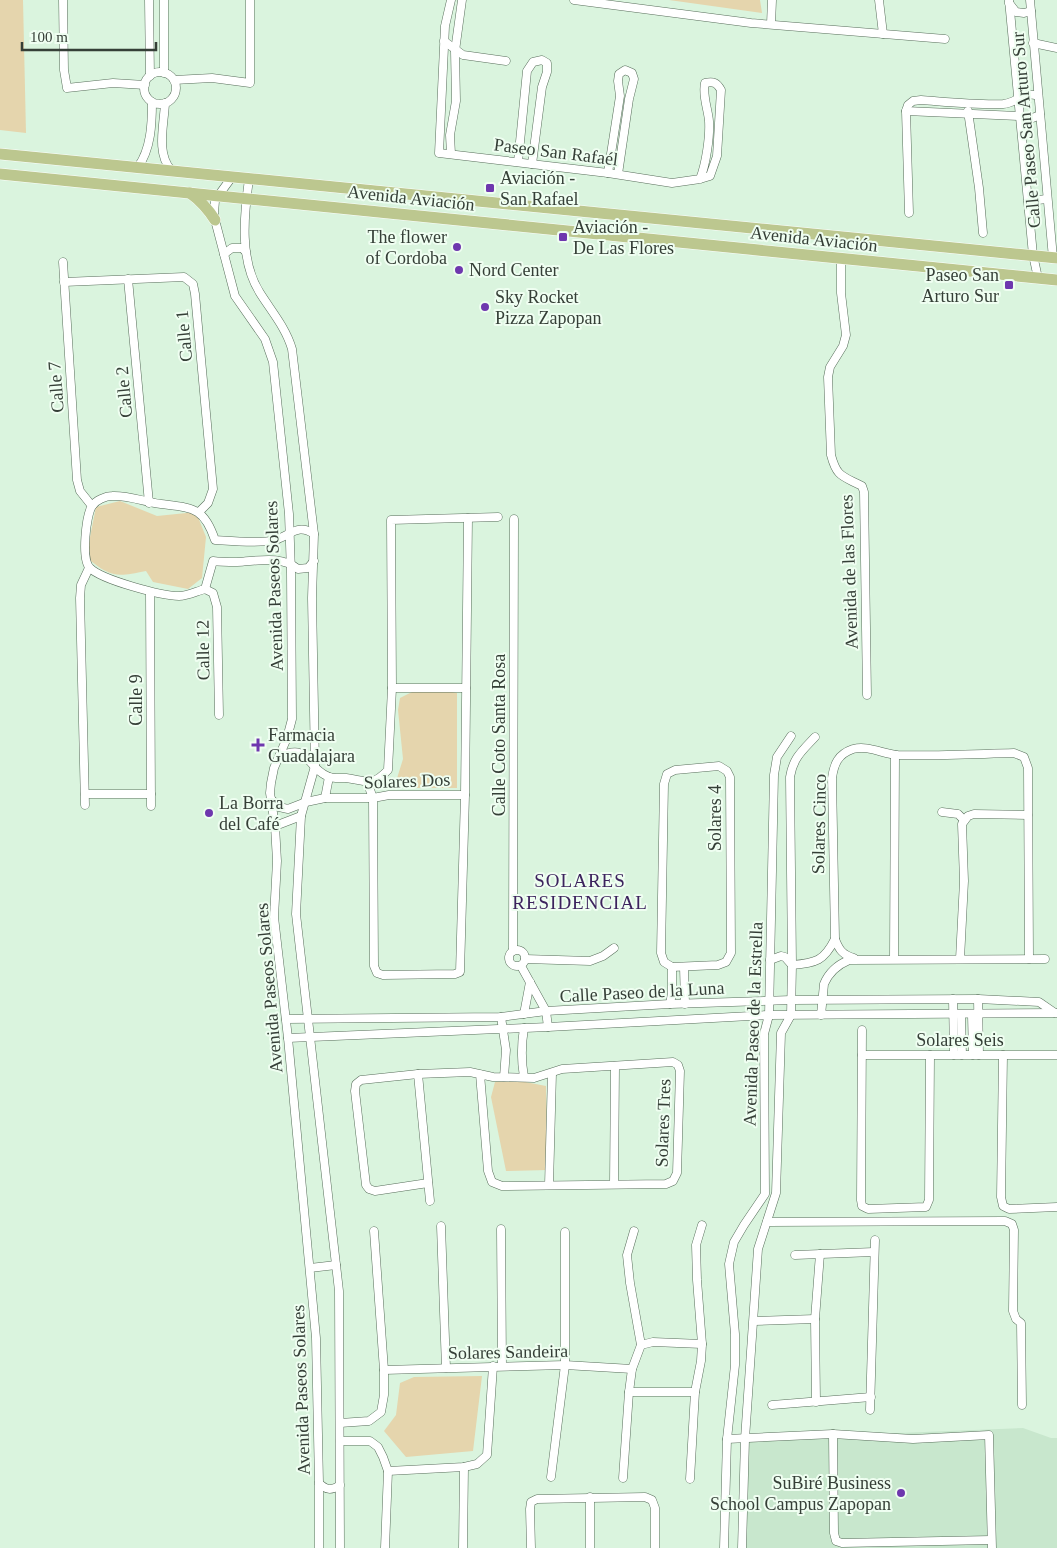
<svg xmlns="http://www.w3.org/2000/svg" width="1057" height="1548" font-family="'Times New Roman',serif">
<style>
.built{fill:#c8e7cd}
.green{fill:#e5d5ad}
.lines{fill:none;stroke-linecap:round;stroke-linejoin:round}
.minor-casing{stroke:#586e5b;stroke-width:9}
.primary-casing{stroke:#fff;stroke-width:12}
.minor{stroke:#fff;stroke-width:8}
.primary{stroke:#bcc78f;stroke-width:11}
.poi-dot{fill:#6e37ae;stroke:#effef1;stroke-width:2}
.labels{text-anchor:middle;stroke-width:4;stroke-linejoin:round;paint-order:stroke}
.street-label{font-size:18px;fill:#353f37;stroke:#effef1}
.poi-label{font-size:18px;fill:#353f37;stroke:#effef1;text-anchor:start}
.neighbourhood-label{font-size:19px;letter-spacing:1px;fill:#3c235d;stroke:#effef1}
</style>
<rect width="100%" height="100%" fill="#daf4de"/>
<!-- built -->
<polygon class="built" points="1023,1428 1051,1438 1057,1438 1057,1548 745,1548 747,1439"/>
<!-- green -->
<g class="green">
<polygon points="0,0 23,0 26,133 0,130"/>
<polygon points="669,0 760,0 762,13"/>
<path d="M120,501L157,516L196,512L206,537L202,578L188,589L153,582L146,571C116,577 111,578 86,557L96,507Z"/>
<polygon points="439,689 457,693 457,788 394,788 403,759 398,710 400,698 416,690"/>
<polygon points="515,1080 546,1086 548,1170 506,1171 491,1097 495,1082"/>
<polygon points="482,1376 473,1451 406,1457 384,1431 396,1415 400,1383 414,1377"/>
</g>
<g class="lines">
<!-- minor casing -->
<g class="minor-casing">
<g id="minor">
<polyline points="63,0 64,70 67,88 113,83 145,85"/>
<polyline points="149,0 150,76"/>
<path d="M451,0L445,26L439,153L608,173L672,183L700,179L710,176L717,156L721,90C717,83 714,81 705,83C702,95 708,109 709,121C710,137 706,164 700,179"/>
<polyline points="574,0 751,23 945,39"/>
<polyline points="879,0 883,34"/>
<polyline points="1009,0 1033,255 1038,278"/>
<polyline points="1030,0 1053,258"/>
<polyline points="1009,3 1016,12 1024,13 1031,11"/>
<polyline points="771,24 772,0"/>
<polyline points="444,41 463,55 506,61"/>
<polyline points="1033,43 1057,48"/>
<circle cx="160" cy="88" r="16"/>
<polyline points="164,73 164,0"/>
<polyline points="174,80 212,78 250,83 250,0"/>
<path d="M165,103C164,125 156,153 171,170"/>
<polyline points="906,111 1020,116 1030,119 1040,115"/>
<polyline points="968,111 979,188 983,233"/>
<polyline points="451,154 450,135 456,101 455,51 462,0"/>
<polyline points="518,162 527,71 533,62 542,60 547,63 547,72 542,87 532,164"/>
<path d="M138,167C151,149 152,124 152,102"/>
<polyline points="608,173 620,96 618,81 619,74 625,70 632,73 634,79 629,99 618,174"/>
<polyline points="232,177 218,196 215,201 214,213 215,220 235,296 265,339 273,362 289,514 291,573 292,719 287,738 274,768 271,783 270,793 275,826 277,861 274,917 288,1038 316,1338 319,1483 319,1548"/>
<path d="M249,179C244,215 239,260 260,293C272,312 286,328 292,349L314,534L312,598L315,766L301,816L296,914L339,1291L340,1548"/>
<polyline points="1028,201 1047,199"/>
<path d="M909,213L906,111L908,105L913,101L921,100C948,102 976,105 1003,104C1018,103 1022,90 1038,96"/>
<polyline points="224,254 232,248 242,248 246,252"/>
<path d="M841,259V293L846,335L843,346L830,367L828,377L831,455C837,478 843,476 862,486L864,492L867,695"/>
<polyline points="63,262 77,480 80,491 92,506"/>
<polyline points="128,279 149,503"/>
<polyline points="64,282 184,277 193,284 195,294 213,489 208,503 199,512"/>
<path d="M205,589C197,591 188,596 179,596C162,596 102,580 90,568C81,560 86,515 92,506C96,500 106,496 112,496C128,495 145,502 161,504C193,508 204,507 215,540C231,541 260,544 275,540C291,535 298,523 314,534"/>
<path d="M205,589L213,561C221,562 229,562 237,562C258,561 281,555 298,569L308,568L314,561"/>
<polyline points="205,589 213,593 217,607 219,715"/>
<polyline points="150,593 151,806"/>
<polyline points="392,688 466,688"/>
<path d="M279,757C309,742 306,767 327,776C333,779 340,778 346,778C367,781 372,787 388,770L392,688L391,520L498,517"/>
<polygon points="719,766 727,771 730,777 731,953 726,962 718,965 672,967 664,962 661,953 664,784 667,774 675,770"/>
<polyline points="367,782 373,798 374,966 377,973 383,975 455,974 460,972 465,795 468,518"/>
<polyline points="85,794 151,794"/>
<polyline points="325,798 329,777"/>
<polyline points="272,800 279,807 288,809 306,802 325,798 373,798 389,795 465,795"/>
<polyline points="85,805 80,598 81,585 89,568"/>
<polyline points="942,812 958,814 964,820"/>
<polyline points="275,826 301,816"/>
<path d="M835,939C839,950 843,955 854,958"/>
<circle cx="517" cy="958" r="8"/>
<polyline points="513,951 514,519"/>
<polyline points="525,959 590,961 603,956 614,948"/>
<polyline points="894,959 895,755"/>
<polyline points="960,959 964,881 962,824 968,816 974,814 1028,815"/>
<path d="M770,960L781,956L785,957L792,965C816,963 824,961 835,939L832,778C834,764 838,754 853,749C868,745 883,754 898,755C936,756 975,754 1014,753L1024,757L1028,768L1029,959"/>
<polyline points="521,966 546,1011 548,1027"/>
<polyline points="684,967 685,1004"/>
<polyline points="953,999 954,1055"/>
<polyline points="978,999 979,1055"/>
<polyline points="670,1004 672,993 672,967"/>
<polyline points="524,1014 530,982"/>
<path d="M821,1015L824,984C829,972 837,965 849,960L1045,959"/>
<polyline points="961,1015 962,1055"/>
<polyline points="972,1015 973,1055"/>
<polyline points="501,1017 506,1050 504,1077"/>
<polyline points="286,1019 501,1017 546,1011 670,1004 791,1000 978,999 1039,1002 1055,1013"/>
<path d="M524,1028C521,1046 521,1060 524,1077"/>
<polyline points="862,1030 861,1200 862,1206 868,1209 926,1207 929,1200 930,1055"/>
<polyline points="288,1038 548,1027 769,1015 1056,1013"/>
<polyline points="862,1055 1057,1055"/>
<polyline points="1003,1055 1001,1197 1003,1206 1009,1209 1057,1207"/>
<polyline points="418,1074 430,1201"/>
<polyline points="428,1183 375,1191 369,1189 366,1185 355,1091 356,1084 361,1080 418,1074 470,1072 493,1077 534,1078 562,1069 673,1062 678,1065 680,1071 677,1173 673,1181 666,1184 502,1186 492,1182 488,1171 480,1074"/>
<polyline points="614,1184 615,1066"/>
<polyline points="549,1185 552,1073"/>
<polyline points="767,1222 1005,1221 1012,1224 1014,1230 1013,1311 1016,1319 1021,1323 1022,1405"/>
<polyline points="441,1226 446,1368"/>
<polyline points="501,1229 502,1366"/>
<polyline points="634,1231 627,1255 630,1283 641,1345"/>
<polyline points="795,1255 874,1252"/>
<polyline points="310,1268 336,1265"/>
<polyline points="754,1321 815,1319"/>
<polyline points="384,1370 565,1365 632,1369"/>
<polyline points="695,1392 629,1392 632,1369 641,1345 653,1342 702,1344"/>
<polyline points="816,1402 815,1319 820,1254"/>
<polyline points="772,1405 871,1397"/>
<polyline points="870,1410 875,1240"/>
<polyline points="340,1423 369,1421 381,1412 384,1395 384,1370 374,1231"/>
<polyline points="833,1434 834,1533 836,1541 842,1543 991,1540"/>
<polyline points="727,1439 833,1434 913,1439 989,1435 992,1548"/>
<polyline points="340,1441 370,1441 378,1447 383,1457 388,1471 385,1548"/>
<polyline points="388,1471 464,1467 477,1464 487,1455 493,1366"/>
<polyline points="551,1477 565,1365 565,1232"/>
<polyline points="623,1478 629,1392"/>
<polyline points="690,1479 695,1392 701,1361 702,1344 697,1280 696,1245 702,1225"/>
<path d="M319,1483C326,1490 331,1491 340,1485"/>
<polyline points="590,1497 590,1548"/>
<polyline points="463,1548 464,1467"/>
<polyline points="531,1548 530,1509 531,1502 537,1499 645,1497 652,1500 655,1508 655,1548"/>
<polyline points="724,1548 727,1439 735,1365 735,1334 729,1264 734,1242 744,1225 765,1194 764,1034 769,1015 774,775 777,757 791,736"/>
<path d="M742,1548L745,1439L758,1249L776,1193L781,1033L791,1015L792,965L790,777C793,758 802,751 815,737"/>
</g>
</g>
<!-- primary casing -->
<g class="primary-casing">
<g id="primary">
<polyline points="0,154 1057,258"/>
<polyline points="0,174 1057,280"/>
<path d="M190,193C201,201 208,209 215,220"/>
</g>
</g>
<!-- minor -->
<use href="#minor" class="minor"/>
<!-- primary -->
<use href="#primary" class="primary"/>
</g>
<!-- markers -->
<g class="poi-dot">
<rect x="485" y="183" width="10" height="10" rx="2.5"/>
<rect x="558" y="232" width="10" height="10" rx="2.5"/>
<circle cx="457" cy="247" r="5"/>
<circle cx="459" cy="270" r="5"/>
<rect x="1004" y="280" width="10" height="10" rx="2.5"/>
<circle cx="485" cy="307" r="5"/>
<path d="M255.5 737.5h5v5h5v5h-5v5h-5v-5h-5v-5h5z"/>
<circle cx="209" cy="813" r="5"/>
<circle cx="901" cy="1493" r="5"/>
</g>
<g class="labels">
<!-- street labels -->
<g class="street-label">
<text transform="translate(1026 130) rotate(-95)" y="6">Calle Paseo San Arturo Sur</text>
<text transform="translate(556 152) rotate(7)" y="6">Paseo San Rafaél</text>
<text transform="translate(411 198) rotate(6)" y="6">Avenida Aviación</text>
<text transform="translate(814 239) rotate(6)" y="6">Avenida Aviación</text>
<text transform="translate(184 336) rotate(-95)" y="6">Calle 1</text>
<text transform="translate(56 387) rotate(-94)" y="6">Calle 7</text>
<text transform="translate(124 392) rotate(-95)" y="6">Calle 2</text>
<text transform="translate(849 572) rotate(-92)" y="6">Avenida de las Flores</text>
<text transform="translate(274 586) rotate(-92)" y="6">Avenida Paseos Solares</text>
<text transform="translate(203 650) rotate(-91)" y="6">Calle 12</text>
<text transform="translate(136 700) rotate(-90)" y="6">Calle 9</text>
<text transform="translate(499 735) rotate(-90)" y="6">Calle Coto Santa Rosa</text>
<text transform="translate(407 781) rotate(-2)" y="6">Solares Dos</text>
<text transform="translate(715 818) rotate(-90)" y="6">Solares 4</text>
<text transform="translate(819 824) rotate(-89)" y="6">Solares Cinco</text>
<text transform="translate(269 988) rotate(-95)" y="6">Avenida Paseos Solares</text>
<text transform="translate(642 992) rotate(-3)" y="6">Calle Paseo de la Luna</text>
<text transform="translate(753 1024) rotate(-88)" y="6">Avenida Paseo de la Estrella</text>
<text x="960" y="1046">Solares Seis</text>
<text transform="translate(663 1123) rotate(-88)" y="6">Solares Tres</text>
<text transform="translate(508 1352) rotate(-1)" y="6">Solares Sandeira</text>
<text transform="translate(301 1390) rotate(-92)" y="6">Avenida Paseos Solares</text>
</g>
<!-- poi labels -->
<g class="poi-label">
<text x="500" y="184">Aviación -<tspan x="500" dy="21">San Rafael</tspan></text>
<text x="573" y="233">Aviación -<tspan x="573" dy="21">De Las Flores</tspan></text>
<text x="447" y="243" text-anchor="end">The flower<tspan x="447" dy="21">of Cordoba</tspan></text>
<text x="469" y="276">Nord Center</text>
<text x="999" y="281" text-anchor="end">Paseo San<tspan x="999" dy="21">Arturo Sur</tspan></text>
<text x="495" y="303">Sky Rocket<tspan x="495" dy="21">Pizza Zapopan</tspan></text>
<text x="268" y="741">Farmacia<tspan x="268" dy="21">Guadalajara</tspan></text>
<text x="219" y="809">La Borra<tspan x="219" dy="21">del Café</tspan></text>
<text x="891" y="1489" text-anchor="end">SuBiré Business<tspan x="891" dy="21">School Campus Zapopan</tspan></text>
</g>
<!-- neighbourhood labels -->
<g class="neighbourhood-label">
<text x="580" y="887">SOLARES<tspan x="580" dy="22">RESIDENCIAL</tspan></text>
</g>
</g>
<!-- scale -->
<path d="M22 42v8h134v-8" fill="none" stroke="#353f37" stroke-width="2.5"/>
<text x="30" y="42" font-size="15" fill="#353f37" stroke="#effef1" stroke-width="4" paint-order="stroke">100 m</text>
</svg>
